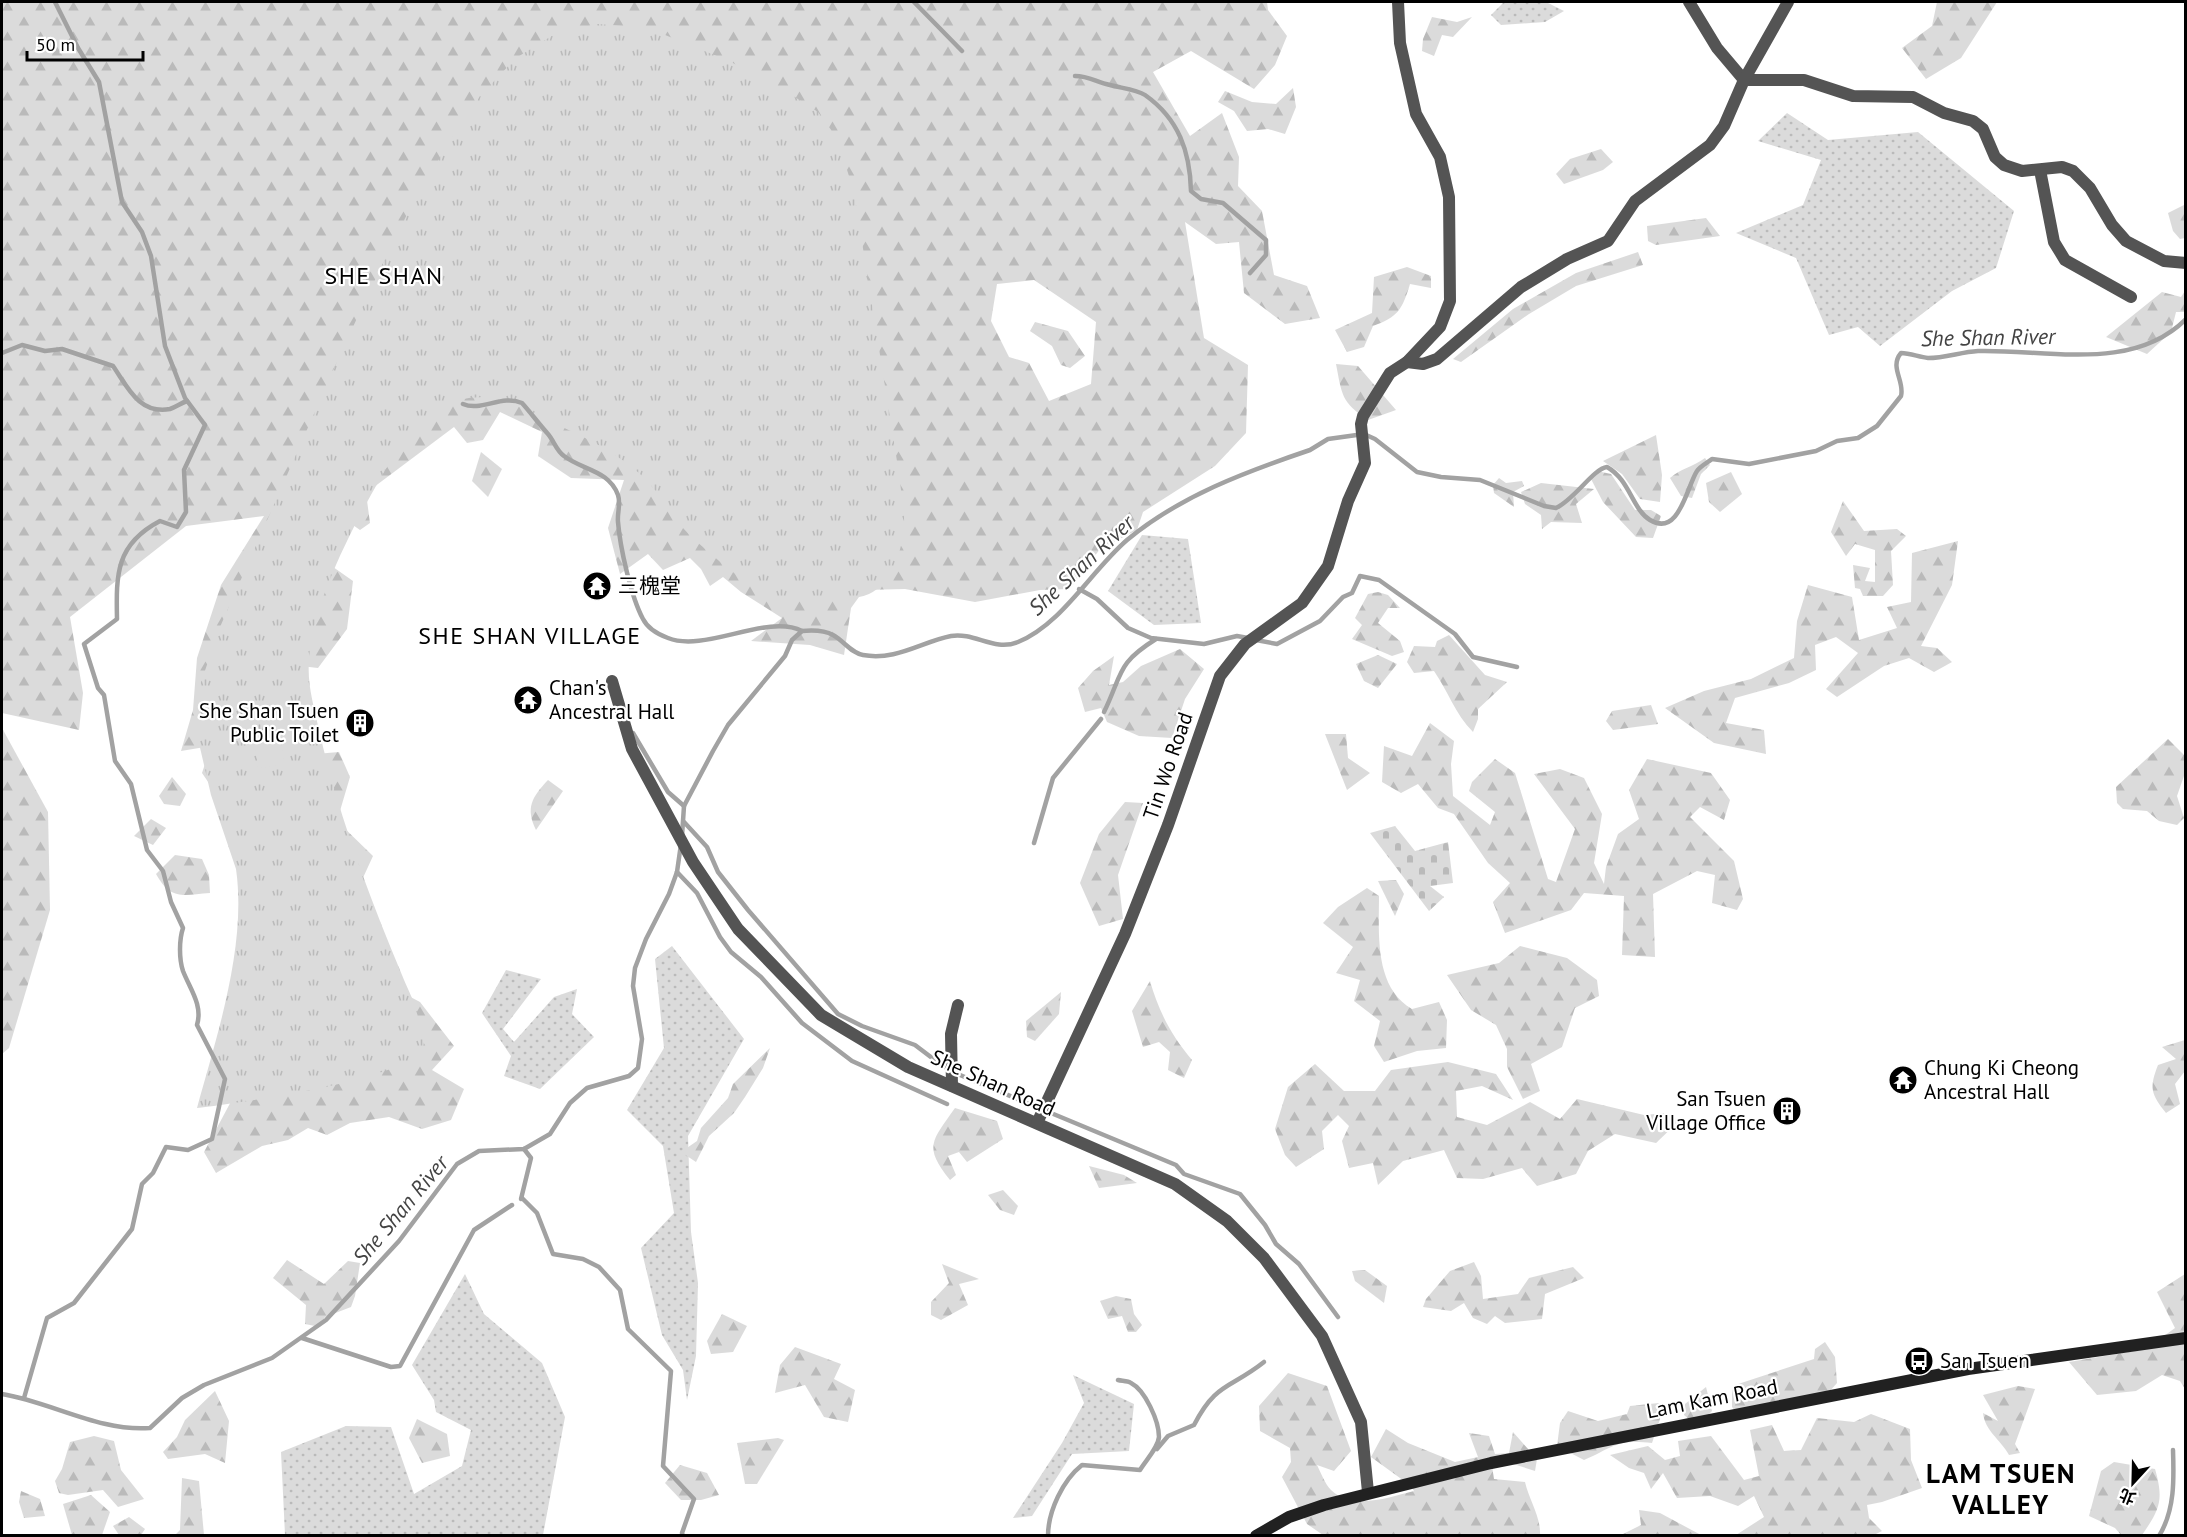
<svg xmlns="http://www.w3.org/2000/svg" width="2187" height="1537" font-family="'PT Sans','Noto Sans TC',sans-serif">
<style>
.grass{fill:url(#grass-dots)}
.forest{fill:url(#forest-firs);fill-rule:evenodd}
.cemetery{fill:url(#cemetery-stones)}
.park{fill:url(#park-tufts)}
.garden{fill:#dbdbdb}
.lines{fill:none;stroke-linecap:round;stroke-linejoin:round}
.stream{stroke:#a2a2a2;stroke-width:4.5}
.street{stroke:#545454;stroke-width:12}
.secondary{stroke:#212121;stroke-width:12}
.labels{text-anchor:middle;stroke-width:4.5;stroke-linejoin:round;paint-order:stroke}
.poi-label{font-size:21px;fill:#000;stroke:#fff;text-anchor:start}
.street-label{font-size:21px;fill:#000;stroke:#fff}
.water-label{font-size:22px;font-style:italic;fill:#434343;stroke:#fff}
.quarter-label{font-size:24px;letter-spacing:1.5px;fill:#000;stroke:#fff}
.district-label{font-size:27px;font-weight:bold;letter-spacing:1.5px;fill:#000;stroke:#fff}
</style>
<defs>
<pattern id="grass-dots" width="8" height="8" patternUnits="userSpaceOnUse" patternTransform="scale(1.5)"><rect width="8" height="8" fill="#dbdbdb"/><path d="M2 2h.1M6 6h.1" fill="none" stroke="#bababa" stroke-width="1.8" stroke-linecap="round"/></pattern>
<pattern id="forest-firs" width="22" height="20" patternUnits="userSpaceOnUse" patternTransform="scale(1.5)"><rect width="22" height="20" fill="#dbdbdb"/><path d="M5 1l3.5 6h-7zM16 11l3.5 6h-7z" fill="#bababa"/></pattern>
<pattern id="cemetery-stones" width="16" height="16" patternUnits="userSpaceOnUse" patternTransform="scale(1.5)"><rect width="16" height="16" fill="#dbdbdb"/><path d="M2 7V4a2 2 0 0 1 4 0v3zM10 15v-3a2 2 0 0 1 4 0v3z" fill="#bababa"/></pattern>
<pattern id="park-tufts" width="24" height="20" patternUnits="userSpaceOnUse" patternTransform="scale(1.5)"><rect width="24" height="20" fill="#dbdbdb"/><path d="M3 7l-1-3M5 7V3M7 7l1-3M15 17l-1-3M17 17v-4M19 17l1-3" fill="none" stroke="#bababa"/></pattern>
</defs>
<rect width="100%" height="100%" fill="#fff"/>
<!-- grass -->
<g class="grass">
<polygon points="1504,2 1546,2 1564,11 1545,22 1501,25 1491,15"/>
<polygon points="1787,113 1828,140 1918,132 2014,211 1996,268 1952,291 1880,346 1858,327 1829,335 1796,258 1736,233 1803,205 1821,160 1758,141"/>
<polygon points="1142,535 1188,539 1201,623 1154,625 1108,591"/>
<polygon points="672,946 744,1039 688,1136 691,1232 698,1283 696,1356 687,1400 683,1370 662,1335 641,1248 674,1213 663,1146 627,1110 664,1048 655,959"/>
<polygon points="506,970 541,979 503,1029 514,1042 554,997 577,989 572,1014 594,1037 540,1089 504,1076 511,1056 482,1013"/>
<polygon points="465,1274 484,1314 542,1363 565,1417 543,1535 285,1535 281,1452 346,1426 391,1427 414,1494 462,1466 471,1430 436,1412 434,1400 412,1365"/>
<polygon points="1073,1375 1134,1404 1129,1451 1072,1454 1032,1516 1013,1518 1062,1443 1084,1403"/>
</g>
<!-- forest -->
<g class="forest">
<path d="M2,2H1267L1268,10L1287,36L1275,65L1254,89L1191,51L1153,72L1190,136L1222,113L1239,157L1238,186L1262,211L1274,275L1307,286L1320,318L1285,324L1244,293L1239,242L1216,244L1185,222L1204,338L1248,365L1246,433L1215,466L1143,512L1137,530L1100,549L1070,589L1040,590L975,602L905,589L864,590L851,608L844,655L810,645L751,641L782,618L741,592L723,577L710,586L701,569L690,558L663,570L648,554L620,574L608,528L624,480L571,478L538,456L542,432L500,412L483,440L467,443L454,427L366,493L370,523L360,530L340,516L316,555L353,581L347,629L318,668L283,664L304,755L339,752L350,777L337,821L373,856L350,906L232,817L202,773L211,746L181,751L193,710L197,658L221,585L264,516L186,526L70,617L83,693L79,730L2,713ZM1034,280L1096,322L1091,384L1049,401L1029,363L1009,357L991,321L997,284Z"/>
<polygon points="1937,2 1997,2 1961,58 1926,79 1902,48 1932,26"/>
<polygon points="1432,17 1457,22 1472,17 1453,37 1442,35 1434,56 1422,51 1423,39"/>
<polygon points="1293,88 1296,107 1285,134 1268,129 1247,131 1234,111 1218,102 1225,91 1252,102 1276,104"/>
<polygon points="1601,149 1613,162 1603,170 1564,184 1556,174 1570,159"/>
<polygon points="2184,205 2185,238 2180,239 2173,231 2168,213"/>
<polygon points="1706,218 1720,236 1656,245 1648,241 1647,226"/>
<polygon points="1638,252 1643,265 1576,286 1529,314 1461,362 1453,359 1513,309 1576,273"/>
<path d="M1407,267L1431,276V288L1410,284C1402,310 1398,317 1373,326L1364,347L1347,352L1335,330L1372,313L1374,277Z"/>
<polygon points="2185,291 2185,312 2176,312 2171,332 2147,354 2106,337 2162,292 2181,297"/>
<polygon points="1035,322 1068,331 1085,356 1070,368 1061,365 1052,346 1030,331"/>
<path d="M1336,364L1358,366L1396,410L1368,420C1341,402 1342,395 1336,364Z"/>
<polygon points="1656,435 1662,475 1660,502 1640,499 1622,474 1603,461"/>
<polygon points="481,452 502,469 488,497 472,481"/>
<path d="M1705,458L1710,465L1701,474L1692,498L1681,496L1670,478C1681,468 1693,467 1705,458Z"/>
<polygon points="1597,471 1611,474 1635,510 1651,510 1661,516 1653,538 1636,537 1603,502 1591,479"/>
<polygon points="1731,472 1742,494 1720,512 1709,502 1706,483"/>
<polygon points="1499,478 1506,483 1522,481 1524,486 1513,492 1514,507 1494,493 1493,485"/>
<polygon points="1541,483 1594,489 1576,504 1582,523 1551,522 1542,529 1541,515 1525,504 1521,492"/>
<polygon points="1843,501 1864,531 1897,529 1906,536 1891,551 1893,585 1883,596 1863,596 1860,589 1855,588 1853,565 1870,568 1865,581 1875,582 1875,550 1855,544 1846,556 1831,532"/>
<polygon points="1958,541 1952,585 1921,646 1937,648 1952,662 1934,672 1909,658 1884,666 1837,697 1826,689 1858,653 1836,637 1815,645 1816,670 1789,683 1735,698 1726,723 1764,730 1766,754 1714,743 1665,708 1704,691 1751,679 1794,658 1797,621 1808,585 1852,597 1859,640 1897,628 1887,607 1911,602 1912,553"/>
<polygon points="1378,592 1388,595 1400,608 1388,608 1378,623 1400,641 1404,652 1392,656 1352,639 1362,625 1355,618 1368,594"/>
<path d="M1449,635L1485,675L1507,682L1478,709V719L1473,732C1455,714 1448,691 1434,671L1414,673L1407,662L1414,646L1435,647L1437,641Z"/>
<polygon points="1180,649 1204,669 1185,699 1172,738 1139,736 1107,722 1101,708 1085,712 1078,688 1093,671 1114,656 1109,685 1123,682 1141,666"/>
<polygon points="1378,655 1397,664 1378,688 1364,681 1356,664"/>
<polygon points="1651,705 1658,724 1613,730 1606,721 1612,711"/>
<polygon points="1430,723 1454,741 1451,764 1453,796 1490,825 1495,812 1469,791 1472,782 1495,759 1515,773 1548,879 1556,882 1575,829 1534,774 1560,769 1584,778 1602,814 1594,863 1604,884 1606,867 1618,834 1639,819 1629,790 1647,759 1711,773 1730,800 1724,820 1700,807 1690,817 1734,861 1743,899 1737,910 1712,903 1715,875 1697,871 1653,894 1655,957 1622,955 1624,896 1584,893 1571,910 1505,933 1493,902 1510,883 1488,863 1454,814 1438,808 1418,784 1401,793 1382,782 1384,746 1412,756"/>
<polygon points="2,728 48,812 50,910 9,1048 2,1054"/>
<polygon points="1325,734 1346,734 1348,758 1370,773 1347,790"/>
<polygon points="2168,739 2185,756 2185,773 2177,796 2184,818 2177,825 2159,821 2147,811 2123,809 2117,803 2116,787"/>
<polygon points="172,777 186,794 180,806 164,804 159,796"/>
<path d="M548,780L563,791L536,830C525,808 532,797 548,780Z"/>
<polygon points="1125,802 1143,803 1118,875 1123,919 1099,926 1080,883 1099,834"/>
<polygon points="151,819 166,828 153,845 134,836"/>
<path d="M175,855L202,859L209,875L210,893C183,895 171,901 156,874Z"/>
<polygon points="1396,880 1404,894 1395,916 1378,881"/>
<path d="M1367,888L1379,896C1379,934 1374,987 1412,1009L1439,1002L1447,1020L1446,1048L1417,1051L1384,1062L1374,1046L1380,1021L1354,1001L1360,980L1336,973L1353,947L1323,923L1338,907Z"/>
<polygon points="1520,946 1567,958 1597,980 1599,996 1575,1008 1562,1047 1531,1064 1540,1091 1523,1099 1507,1067 1507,1049 1496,1025 1471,1010 1447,975 1499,963"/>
<path d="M1150,981C1159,1012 1171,1035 1192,1060L1184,1078L1168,1070L1170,1052L1159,1042L1143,1047L1132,1011Z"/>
<polygon points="401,992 420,1002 454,1046 432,1070 464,1089 451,1120 422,1129 389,1117 350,1123 327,1135 308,1128 288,1140 262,1146 216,1173 204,1152 235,1094"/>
<polygon points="1061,992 1059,1014 1035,1041 1027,1037 1026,1021"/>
<path d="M2185,1040V1071L2175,1084L2180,1104L2166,1113C2151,1094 2149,1088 2158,1065L2176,1059L2162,1047Z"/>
<polygon points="770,1048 763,1068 745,1097 734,1113 709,1136 696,1162 681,1152 697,1141 701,1128 728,1098 733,1084"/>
<polygon points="1448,1062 1496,1074 1513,1100 1482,1086 1456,1091 1457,1117 1487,1125 1530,1102 1560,1119 1577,1099 1644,1115 1666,1113 1679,1121 1656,1143 1615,1134 1588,1151 1576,1174 1537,1186 1522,1168 1483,1179 1457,1178 1444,1150 1403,1161 1378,1185 1373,1163 1349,1168 1342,1141 1349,1126 1338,1115 1322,1131 1324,1149 1296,1167 1285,1155 1275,1129 1288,1087 1315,1064 1344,1091 1375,1091 1391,1070"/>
<path d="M955,1108L997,1121L1003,1139L967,1162L959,1152L948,1156L956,1175L950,1180C923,1146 932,1141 955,1108Z"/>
<polygon points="1089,1166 1124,1175 1137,1183 1099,1188"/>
<polygon points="1003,1190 1018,1206 1014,1215 1000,1210 988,1195"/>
<polygon points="287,1260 324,1284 348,1261 360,1263 355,1296 351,1307 325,1317 320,1327 305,1324 306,1305 273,1278"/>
<polygon points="1474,1262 1481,1276 1483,1299 1518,1294 1529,1278 1573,1267 1584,1278 1545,1294 1542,1319 1505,1323 1495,1316 1487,1324 1473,1318 1464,1303 1451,1311 1423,1307 1426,1299 1450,1271"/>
<polygon points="942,1264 979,1279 959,1284 968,1305 941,1320 931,1315 931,1302 949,1283"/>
<polygon points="1365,1270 1387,1286 1384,1303 1355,1281 1352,1271"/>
<polygon points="2185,1274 2185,1389 2180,1381 2162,1375 2136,1391 2097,1395 2069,1362 2146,1349 2175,1328 2157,1292"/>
<polygon points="1116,1296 1131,1299 1134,1314 1142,1325 1136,1332 1128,1332 1122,1316 1108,1319 1100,1301"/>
<polygon points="722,1314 747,1326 733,1352 711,1354 707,1341"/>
<polygon points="1825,1342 1835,1357 1837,1383 1829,1392 1741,1418 1732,1407 1732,1386 1814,1359 1815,1349"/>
<polygon points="795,1347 841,1364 834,1379 855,1390 848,1422 824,1417 805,1385 775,1393 780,1365"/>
<path d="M1288,1373L1327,1386L1351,1451L1334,1471L1317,1465C1321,1473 1325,1484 1331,1490C1352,1511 1390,1497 1414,1491L1411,1486L1371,1457L1386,1429L1408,1443L1455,1462L1478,1457L1469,1433L1489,1436L1495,1454L1509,1453L1513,1432L1537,1459L1535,1471L1510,1463L1492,1466L1494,1479L1525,1482C1529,1500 1541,1517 1540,1535H1323L1307,1524L1282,1477L1291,1462L1290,1448L1260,1431L1259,1406Z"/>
<path d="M2018,1386L2035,1389L2015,1444L2020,1453L2009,1455C2000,1439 1985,1431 1983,1413L1998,1421L1983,1395Z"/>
<polygon points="1706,1387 1712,1411 1697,1426 1684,1415 1685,1404"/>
<polygon points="215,1391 229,1421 225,1463 205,1454 168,1459 163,1452 177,1437 185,1420"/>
<path d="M1659,1403L1660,1419L1652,1443C1616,1439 1614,1447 1584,1460L1557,1446L1560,1423L1568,1411L1598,1421L1627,1414L1630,1406Z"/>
<polygon points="1871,1414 1910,1429 1911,1460 1922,1488 1882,1502 1867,1505 1869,1518 1882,1531 1874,1535 1736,1535 1764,1517 1754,1496 1738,1506 1710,1496 1677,1498 1663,1473 1651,1489 1644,1473 1629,1468 1610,1455 1648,1446 1665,1460 1680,1456 1678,1441 1711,1436 1744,1480 1759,1476 1750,1430 1772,1425 1784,1451 1801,1450 1817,1418 1854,1422"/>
<polygon points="417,1419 447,1434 450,1456 422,1463 409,1438"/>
<polygon points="94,1436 114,1441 121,1470 144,1499 118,1507 103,1490 68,1495 59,1493 55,1481 62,1469 70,1442"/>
<polygon points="778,1438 784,1440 757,1484 745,1484 737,1443"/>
<path d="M2114,1462L2155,1469C2164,1500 2160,1509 2142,1535H2121L2115,1528L2089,1516L2101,1471Z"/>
<polygon points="680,1465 707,1473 719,1495 701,1500 681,1500 665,1483"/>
<polygon points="182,1478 199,1481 204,1535 175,1535 180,1530"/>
<polygon points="21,1491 40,1499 45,1516 24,1518 19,1502"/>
<polygon points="91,1495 110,1512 102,1535 72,1535 63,1504"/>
<polygon points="1639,1510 1660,1513 1701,1535 1621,1535 1641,1525"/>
<polygon points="129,1517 145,1529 141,1535 119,1535 113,1526"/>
</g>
<!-- cemetery -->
<polygon class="cemetery" points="1395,826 1415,851 1448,842 1453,883 1430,886 1444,897 1429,911 1370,833"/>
<!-- park -->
<path class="park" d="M598,24L648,28L729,61L781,88L818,112L837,138L854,192L900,480C901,495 905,512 904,527C903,549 890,585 869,594C855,600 837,599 822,600C807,600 782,603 768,596C751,589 695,542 683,528C667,509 657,489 639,473C615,452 586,438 558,425C540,416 520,406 500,400C441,385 406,434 380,479C352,528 312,604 309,661C307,684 314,707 319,730C338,814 369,896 402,975C408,991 431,1033 422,1049C405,1081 236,1103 197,1108C217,1035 247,946 236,869L211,795L195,726L199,688L220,627L343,348L400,227L450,140L480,96L516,58L558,32Z"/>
<!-- garden -->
<polygon class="garden" points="281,741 284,765 258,768 255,744"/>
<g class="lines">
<!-- stream -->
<g class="stream">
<polyline points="914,2 962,51"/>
<path d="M1075,76C1089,76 1096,82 1110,85C1120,88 1136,89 1145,95C1179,119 1190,152 1191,191L1201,199L1223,203L1266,240V255L1250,273"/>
<path d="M2,353L22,345L45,351L62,349L113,366C127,386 139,415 170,409C176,407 181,403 187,401"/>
<path d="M463,404C481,412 502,394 522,403C531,413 539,424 548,434C554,441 556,450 564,456C582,470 609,470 618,495C621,504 617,513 618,522C620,547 631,597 643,619C648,629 657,634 668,638C705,653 767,613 802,631"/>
<polyline points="1079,589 1097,599 1128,628 1151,638 1204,644 1237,636 1248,638"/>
<polyline points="1256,640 1277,644 1320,621 1343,597 1352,593 1360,576 1379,580 1455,634 1473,657 1517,667"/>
<path d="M1104,712C1123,673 1116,664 1156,639"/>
<polyline points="633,733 668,792 684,806"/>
<polyline points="684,822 707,847 718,872 748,910 838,1014 862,1026 915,1045 944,1067"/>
<path d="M682,836L684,806L713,751L728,725L785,656L792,640L802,631C813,630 824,630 833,635C844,641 851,653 863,655C896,661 921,642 951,636C975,632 994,652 1018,642C1062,624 1091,571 1127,540C1180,496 1245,472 1310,450L1328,439L1364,434L1375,439L1417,472L1441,477L1480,480L1544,506L1556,508C1575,499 1593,469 1607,467C1630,480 1632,509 1650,520C1679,538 1687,486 1697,471C1700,466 1707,463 1712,459L1749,464L1816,451L1837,441L1858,438L1877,426L1901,396C1905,381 1889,367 1901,353C1910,353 1919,357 1928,358C1945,358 1961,352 1978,351C2046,349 2132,373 2186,319"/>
<polyline points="1034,843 1053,778 1101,719"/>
<polyline points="677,872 697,893 720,937 731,952 761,977 802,1023 852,1061 947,1104"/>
<polyline points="960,1075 1034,1106"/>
<polyline points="1051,1113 1176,1165 1184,1174 1240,1194 1265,1225 1276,1244 1299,1264 1338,1317"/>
<polyline points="522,1198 537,1213 553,1254 583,1259 599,1267 620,1290 628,1329 671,1371 663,1466 694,1499 682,1533 683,1536"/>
<polyline points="521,1199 531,1158 524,1149"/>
<polyline points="302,1338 391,1367 400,1366 474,1230 512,1205"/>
<path d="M2,1394C51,1402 100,1432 150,1428L182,1398L204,1385L272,1358L326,1320L399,1241L457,1164L479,1151L524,1149L550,1134L570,1103L587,1088L629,1076L638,1068L642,1039L633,986L635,968L646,939L669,894L677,872L681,844"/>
<path d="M24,1398L47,1318L74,1303L132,1229L142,1184L153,1173L166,1147L188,1150L212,1139L225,1079L197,1025C203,1005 190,989 183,971C179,959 179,940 183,928L171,902L163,871L147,850L131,784L115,761L104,695L98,688L84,644L117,619C116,574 116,544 160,521L177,527L186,512L184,470L205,425L185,398L165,346L151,256L142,232L122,202L99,82L78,48L55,2"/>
<path d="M1157,1449L1168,1436L1194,1425C1216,1382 1230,1389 1264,1362"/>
<path d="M1048,1536C1048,1511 1063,1480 1082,1465L1140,1470C1146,1460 1158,1448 1159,1437C1159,1421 1145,1390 1131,1383C1128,1381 1122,1381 1118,1380"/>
<path d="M2159,1536C2175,1510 2174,1479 2173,1450"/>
</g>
<!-- street -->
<g class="street">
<polyline points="1689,2 1717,48 1744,80"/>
<polyline points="1744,80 1804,80 1853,96 1913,97 1944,113 1973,121 1983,129 1995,157 2004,165 2022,171 2062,167 2073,171 2090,188 2112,225 2126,241 2164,261 2186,263"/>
<polyline points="2040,170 2054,242 2065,260 2131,297"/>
<polyline points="1407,362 1423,364 1437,359 1521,287 1567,259 1608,241 1635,201 1710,145 1724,126 1744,80 1788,2"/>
<polyline points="612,681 632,749 693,862 738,929 821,1015 908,1067 1175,1184 1227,1221 1264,1258 1322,1336 1361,1422 1368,1492"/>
<polyline points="952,1086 951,1034 958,1005"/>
<polyline points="1037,1123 1125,934 1168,825 1220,676 1245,644 1302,603 1328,566 1348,501 1365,463 1361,424 1363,416 1390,373 1407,362 1440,327 1450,301 1449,197 1440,157 1416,114 1400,43 1398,2"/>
</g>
<!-- secondary -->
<polyline class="secondary" points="1256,1536 1289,1517 1324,1505 1491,1463 1968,1369 2186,1338"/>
</g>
<!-- icons -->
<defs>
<g id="temple-disc" transform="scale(1.5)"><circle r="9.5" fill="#000" stroke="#fff"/><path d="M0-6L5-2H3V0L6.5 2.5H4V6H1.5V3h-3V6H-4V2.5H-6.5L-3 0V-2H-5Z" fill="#fff"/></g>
<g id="building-disc" transform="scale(1.5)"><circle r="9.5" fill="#000" stroke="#fff"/><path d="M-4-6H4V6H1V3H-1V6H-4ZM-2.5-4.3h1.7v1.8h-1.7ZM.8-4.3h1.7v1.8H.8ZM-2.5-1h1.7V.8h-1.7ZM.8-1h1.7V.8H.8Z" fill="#fff"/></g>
<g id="bus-disc" transform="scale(1.5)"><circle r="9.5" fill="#000" stroke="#fff"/><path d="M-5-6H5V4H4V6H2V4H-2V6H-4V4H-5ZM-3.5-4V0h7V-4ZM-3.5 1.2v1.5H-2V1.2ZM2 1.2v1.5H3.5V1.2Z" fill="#fff"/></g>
</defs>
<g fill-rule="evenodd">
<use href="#temple-disc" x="597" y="586"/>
<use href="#temple-disc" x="528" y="700"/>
<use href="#building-disc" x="360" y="723"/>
<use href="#temple-disc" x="1903" y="1080"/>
<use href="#building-disc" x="1787" y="1111"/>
<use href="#bus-disc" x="1919" y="1361"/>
</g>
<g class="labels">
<!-- poi labels -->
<g class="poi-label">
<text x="618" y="593">三槐堂</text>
<text x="549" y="695">Chan's<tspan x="549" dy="24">Ancestral Hall</tspan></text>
<text x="339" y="718" text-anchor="end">She Shan Tsuen<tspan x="339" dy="24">Public Toilet</tspan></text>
<text x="1924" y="1075">Chung Ki Cheong<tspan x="1924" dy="24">Ancestral Hall</tspan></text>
<text x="1766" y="1106" text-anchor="end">San Tsuen<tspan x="1766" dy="24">Village Office</tspan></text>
<text x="1940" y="1368">San Tsuen</text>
</g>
<!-- street labels -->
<g class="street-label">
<text transform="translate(1168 766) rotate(-71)" y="7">Tin Wo Road</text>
<text transform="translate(993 1083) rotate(24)" y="7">She Shan Road</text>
<text transform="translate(1712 1399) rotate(-11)" y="7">Lam Kam Road</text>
</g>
<!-- water labels -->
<g class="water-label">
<text transform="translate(1988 337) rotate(-1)" y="8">She Shan River</text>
<text transform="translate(1081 565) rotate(-43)" y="8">She Shan River</text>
<text transform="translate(400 1210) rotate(-50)" y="8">She Shan River</text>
</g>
<!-- quarter labels -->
<g class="quarter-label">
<text x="384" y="284">SHE SHAN</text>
<text x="530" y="644">SHE SHAN VILLAGE</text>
</g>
<!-- district labels -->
<g class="district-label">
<text x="2001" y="1483">LAM TSUEN<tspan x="2001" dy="31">VALLEY</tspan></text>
</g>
</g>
<!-- border -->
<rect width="2187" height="1537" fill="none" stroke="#000000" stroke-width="6"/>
<!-- north arrow -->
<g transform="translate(2133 1483) rotate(202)" stroke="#ffffff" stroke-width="4.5" paint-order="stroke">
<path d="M0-4.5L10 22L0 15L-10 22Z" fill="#000000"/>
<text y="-9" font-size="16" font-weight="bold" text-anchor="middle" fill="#000000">北</text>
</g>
<!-- scale -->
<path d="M27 51v9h116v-9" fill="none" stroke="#000000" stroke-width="3"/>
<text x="36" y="51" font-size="18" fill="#000000" stroke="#ffffff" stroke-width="4.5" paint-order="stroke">50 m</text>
</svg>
